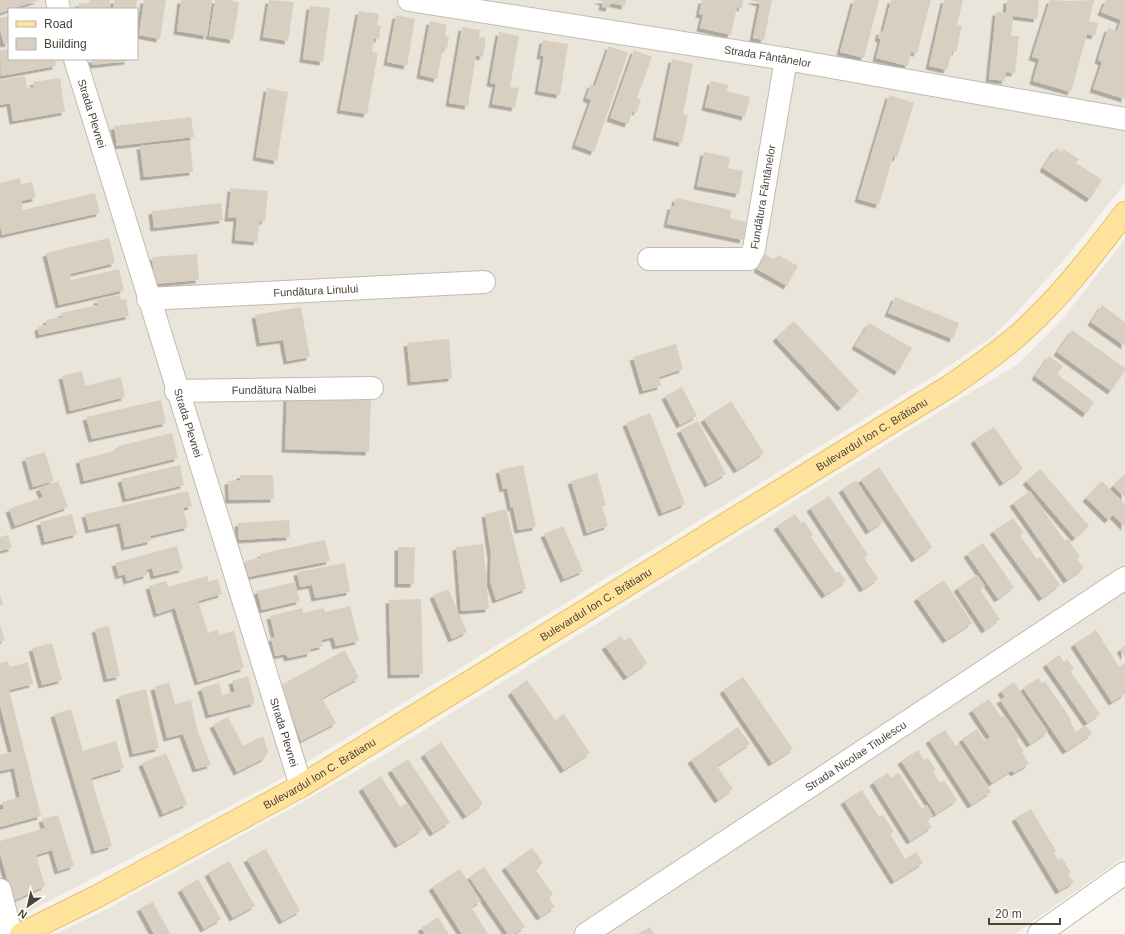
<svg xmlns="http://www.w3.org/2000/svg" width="1125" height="934" font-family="Helvetica,sans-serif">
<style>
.residential{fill:#eae5da;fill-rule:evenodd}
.building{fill:#d8cfc1;filter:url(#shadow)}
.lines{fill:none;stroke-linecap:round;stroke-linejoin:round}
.street-casing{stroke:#c2bbae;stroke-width:24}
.primary-casing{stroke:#e6c16a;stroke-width:24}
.street{stroke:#fff;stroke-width:22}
.primary{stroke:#ffe39c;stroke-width:22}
.labels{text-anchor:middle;stroke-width:3;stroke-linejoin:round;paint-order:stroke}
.street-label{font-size:11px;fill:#4b4439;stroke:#fff}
</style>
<defs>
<filter id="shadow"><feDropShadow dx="-3.5" dy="3.5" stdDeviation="0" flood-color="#0004"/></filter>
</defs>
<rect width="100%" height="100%" fill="#f6f3ec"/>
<!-- residential -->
<g class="residential">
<path d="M0,0H1125V183L1069,254L1018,311L993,336L934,376L270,785L0,927ZM9,9H137V59H9Z"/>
<polygon points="1125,239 1125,857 1015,934 55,934 103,911 308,799 382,756 963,397 1017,365 1064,317"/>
</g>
<!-- building -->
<g class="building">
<polygon points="0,0 39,0 0,13"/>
<polygon points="90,0 110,0 109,9 78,9 79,3 89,4"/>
<polygon points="114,0 137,0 136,9 113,9"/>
<polygon points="144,0 166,0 160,39 139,35"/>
<polygon points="181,0 212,0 207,36 177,31"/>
<polygon points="215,0 231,0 239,3 233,40 209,36"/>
<polygon points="269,0 294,2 288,41 263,37"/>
<polygon points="597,0 626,0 625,6 610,3 609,8 602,7 603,2"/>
<polygon points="702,0 743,0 742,8 737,7 731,35 700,28 703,15 699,14"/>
<polygon points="750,0 772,0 764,40 753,38 760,3"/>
<polygon points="854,0 879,0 864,58 840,52"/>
<polygon points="891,0 931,0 917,53 911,52 908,66 876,58 881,39 878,38 880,31 883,32"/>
<polygon points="944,0 963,0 957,25 962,26 956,52 952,51 947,70 929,66"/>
<polygon points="1007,0 1039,0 1037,19 1013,16 1011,36 1019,36 1015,73 1006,72 1005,81 989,79 996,12 1006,13"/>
<polygon points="1050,0 1070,1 1094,0 1089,21 1098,23 1095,36 1087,34 1071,92 1033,81 1039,59 1032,57"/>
<polygon points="1106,0 1125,0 1125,99 1093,89 1102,62 1098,60 1108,28 1117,31 1121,20 1101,12"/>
<polygon points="310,6 330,8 323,62 303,59"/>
<polygon points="359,11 379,14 377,25 381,26 379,39 374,38 372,52 378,53 367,114 340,110"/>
<polygon points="396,15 415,19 407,66 387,62"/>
<polygon points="9,16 9,43 4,44 0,29 0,18"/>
<polygon points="430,21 447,25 445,36 449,37 447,49 443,48 437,79 420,75"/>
<polygon points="462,27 480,30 479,37 486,38 483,57 476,55 468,106 449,103"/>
<polygon points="499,32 519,36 510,87 519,88 515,108 492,104 496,84 490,83"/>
<polygon points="543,40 568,44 560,95 538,91 544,56 540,56"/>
<polygon points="609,46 628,53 594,152 575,145 591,100 586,98 591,84 595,86"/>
<polygon points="9,49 9,59 55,59 56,66 1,76 0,50"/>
<polygon points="634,50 652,57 637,98 641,100 637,112 633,111 628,124 610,118"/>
<polygon points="92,59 128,59 128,61 93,65"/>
<polygon points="672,59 693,64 683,114 688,115 682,143 656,137"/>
<polygon points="25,76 27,88 34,87 33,82 60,78 65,112 13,121 10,103 0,105 0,80"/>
<polygon points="711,81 728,85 726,91 750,97 745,117 705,107"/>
<polygon points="267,88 288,92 277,161 256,157"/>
<polygon points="889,95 914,103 897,158 893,156 879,205 858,199"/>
<polygon points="191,117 194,137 117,146 114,126"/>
<polygon points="190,141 193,172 144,177 140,146"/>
<polygon points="1056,148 1062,152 1063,149 1079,159 1076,163 1102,180 1090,199 1043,168"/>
<polygon points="704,152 730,157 728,168 743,171 739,194 697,186"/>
<polygon points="20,178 21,184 32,182 36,198 21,201 23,210 95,193 100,213 2,235 0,225 0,183"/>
<polygon points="231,188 268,191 265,221 260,221 257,242 235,240 237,218 228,218"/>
<polygon points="676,198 731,210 730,218 746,222 743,240 667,224 671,206 674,206"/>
<polygon points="221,203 223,220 154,228 152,211"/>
<polygon points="109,238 115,263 70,274 71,280 119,269 124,290 59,305 46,253"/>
<polygon points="197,254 199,280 155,284 152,257"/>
<polygon points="765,254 775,260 778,255 798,266 787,286 757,269"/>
<polygon points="120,295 121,300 126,299 129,316 39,335 38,327 47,325 46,320 62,317 61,313 98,305 97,300"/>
<polygon points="895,297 959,323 953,339 888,313"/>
<polygon points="1102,305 1125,322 1125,346 1091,322"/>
<polygon points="301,307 310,357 287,361 283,340 260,343 255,315"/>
<polygon points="794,321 859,391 841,408 776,338"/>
<polygon points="869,323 912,348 898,372 855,346"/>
<polygon points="1072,330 1125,368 1125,371 1111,391 1057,352"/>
<polygon points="449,339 452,378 411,382 407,343"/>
<polygon points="676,344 683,369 659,377 661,386 643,391 633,357"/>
<polygon points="1049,356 1063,366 1057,374 1094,402 1086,414 1035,376"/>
<polygon points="82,371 85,386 121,377 125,397 70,411 62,376"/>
<polygon points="682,387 697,416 680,425 665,396"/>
<polygon points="287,396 371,399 369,452 285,449"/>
<polygon points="161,400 166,423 92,439 86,417"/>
<polygon points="731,401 764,453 737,470 704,419"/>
<polygon points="650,413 685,504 662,513 626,423"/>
<polygon points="698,421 726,474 708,484 680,430"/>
<polygon points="994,427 1023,469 1003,483 974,440"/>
<polygon points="172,433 178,458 84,481 79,460 111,452 119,446"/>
<polygon points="45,452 54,481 33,487 25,458"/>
<polygon points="180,465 184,485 126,499 121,479"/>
<polygon points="523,465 536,527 518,530 513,507 511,508 507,488 503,489 499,470"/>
<polygon points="879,467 932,547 915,559 861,480"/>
<polygon points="1040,469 1089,526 1075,538 1026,481"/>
<polygon points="597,473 606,505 602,506 608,526 587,533 571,481"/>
<polygon points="1125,474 1125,497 1113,486"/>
<polygon points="240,475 273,475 274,499 229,500 228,481 240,480"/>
<polygon points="856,480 883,522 869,531 842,489"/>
<polygon points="58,481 68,507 15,526 9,509 43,497 39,488"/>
<polygon points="1102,481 1125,504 1125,527 1113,515 1108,520 1086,498"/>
<polygon points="188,491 192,506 183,508 188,527 150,536 151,541 125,547 120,523 89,530 85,514"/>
<polygon points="1030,491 1065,541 1068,539 1080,557 1077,559 1084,568 1067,580 1013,503"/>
<polygon points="829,496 868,555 864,558 878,579 863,589 810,508"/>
<polygon points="506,509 526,589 496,600 490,582 491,555 485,514"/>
<polygon points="72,514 77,534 45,542 40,522"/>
<polygon points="795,514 801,523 804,521 813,535 811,537 836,573 839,571 846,581 825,595 777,526"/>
<polygon points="1013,518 1024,533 1020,536 1037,559 1040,557 1060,585 1042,598 993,531"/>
<polygon points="289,520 290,537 239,540 238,523"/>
<polygon points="563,526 583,571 564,579 544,534"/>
<polygon points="8,535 12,548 0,551 0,537"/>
<polygon points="325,540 330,561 248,577 245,561 261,558 260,554"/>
<polygon points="983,543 1014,587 998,599 967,554"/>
<polygon points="483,544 489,609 461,611 456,547"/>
<polygon points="177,546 183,569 154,576 152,568 146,570 147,575 127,581 125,574 119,576 115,563"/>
<polygon points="398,547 415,547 414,584 398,584"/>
<polygon points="345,563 350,592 315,598 312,585 300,587 297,572"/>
<polygon points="977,575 985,586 980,590 1000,619 985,630 957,588"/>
<polygon points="207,576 209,582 218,579 222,594 198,601 208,633 218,630 219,635 234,631 244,668 198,682 175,608 157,614 149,586 166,581 168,587"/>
<polygon points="944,580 972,623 946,640 917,598"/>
<polygon points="295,582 300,601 262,610 257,591"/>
<polygon points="448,589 467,632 452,639 433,595"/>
<polygon points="0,594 3,604 0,605"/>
<polygon points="421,599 423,674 391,675 389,600"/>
<polygon points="350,606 359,641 336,646 333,637 321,640 323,646 310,649 311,653 288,658 286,654 275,656 271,638 275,637 270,616 302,608 303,613 324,608 325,612"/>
<polygon points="0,625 5,640 0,642"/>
<polygon points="109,626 120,676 107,679 95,629"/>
<polygon points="1096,630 1119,667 1125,663 1125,694 1112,702 1074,644"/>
<polygon points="621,636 624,641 630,637 647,663 627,677 605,646"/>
<polygon points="52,643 62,680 42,685 32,648"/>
<polygon points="1125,646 1125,657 1120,649"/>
<polygon points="345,650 359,678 322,698 336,723 301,741 281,685"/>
<polygon points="1059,655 1064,662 1067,659 1074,669 1071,672 1100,714 1087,723 1046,664"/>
<polygon points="8,661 10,667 28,662 33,684 9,690 41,816 0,827 0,810 4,809 2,802 20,797 14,768 0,771 0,755 12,752 0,705 0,663"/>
<polygon points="248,676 255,703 209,715 201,688 219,683 222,695 235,692 232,681"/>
<polygon points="743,677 793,749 772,763 723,690"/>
<polygon points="1038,678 1042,683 1045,681 1072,721 1070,722 1076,732 1085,725 1092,734 1066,751 1023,688"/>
<polygon points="527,680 555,720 564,714 590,753 564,770 511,692"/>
<polygon points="169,682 178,715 176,704 191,700 197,729 211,765 196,769 183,734 167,738 154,687"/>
<polygon points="1014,682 1048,732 1030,744 1000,700 1005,697 1001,691"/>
<polygon points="146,689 159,748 133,754 119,696"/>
<polygon points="989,699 1001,717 1004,715 1019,738 1016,740 1024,751 1022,752 1029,764 1014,773 1012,770 992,783 962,739 977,729 985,741 990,737 972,710"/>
<polygon points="71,709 83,751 116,741 124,768 91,778 112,846 95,851 54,714"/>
<polygon points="228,717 243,746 263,736 268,751 265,758 237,772 213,725"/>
<polygon points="738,727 750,744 717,766 733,789 718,800 691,760"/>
<polygon points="945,730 956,746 959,744 991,792 971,805 929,740"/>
<polygon points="441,742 483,804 466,816 424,754"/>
<polygon points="918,750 924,760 928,758 936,770 933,772 940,783 944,780 957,800 936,814 901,761"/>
<polygon points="166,753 187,804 163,814 142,763"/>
<polygon points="408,759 450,822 433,833 391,770"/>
<polygon points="888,773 891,778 899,773 922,809 927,805 933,816 927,820 932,827 910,841 873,782"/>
<polygon points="381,776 400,807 407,803 423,829 398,845 362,788"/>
<polygon points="862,790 879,817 883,815 894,832 890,834 905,859 916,852 923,863 894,881 844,801"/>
<polygon points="1031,809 1056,851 1054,852 1058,860 1062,858 1071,872 1068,874 1074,882 1059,891 1015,818"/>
<polygon points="58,815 74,866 58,871 52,850 36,855 45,886 13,901 0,853 0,841 45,828 42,819"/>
<polygon points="532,848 543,863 535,869 553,894 549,898 555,907 540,917 505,867"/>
<polygon points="266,849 300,911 282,921 247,859"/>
<polygon points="229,861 255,906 233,918 208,873"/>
<polygon points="484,867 525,927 514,934 508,934 469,877"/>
<polygon points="460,869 481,901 471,907 488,934 462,934 432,887"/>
<polygon points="198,879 221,919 204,929 181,889"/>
<polygon points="153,902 170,934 154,934 140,908"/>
<polygon points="438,917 449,934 425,934 421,928"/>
<polygon points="650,927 654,934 637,934"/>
</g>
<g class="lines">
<!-- street casing -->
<g class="street-casing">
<g id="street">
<polyline points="57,0 59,9"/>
<path id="s1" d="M409,0L786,59L1125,119"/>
<path id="s2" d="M75,59L301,786"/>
<path id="s3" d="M649,259H749L754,249L786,59"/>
<path id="s4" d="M148,299L484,282"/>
<path id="s5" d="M176,391L372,388"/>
<polyline points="0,890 11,934"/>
<path id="s6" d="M586,934L1125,578"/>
<polyline points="1039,934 1125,873"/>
</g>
</g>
<!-- primary casing -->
<g class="primary-casing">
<g id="primary">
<path id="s7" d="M21,934L96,897L301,786L950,386C976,368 1002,350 1025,329C1063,294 1094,253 1125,213"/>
</g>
</g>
<!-- street -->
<use href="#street" class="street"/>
<!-- primary -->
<use href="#primary" class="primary"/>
</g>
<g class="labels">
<!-- street labels -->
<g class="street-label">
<text dy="4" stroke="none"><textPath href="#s1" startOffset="363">Strada Fântânelor</textPath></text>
<text dy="4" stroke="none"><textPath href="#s2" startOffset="57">Strada Plevnei</textPath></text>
<text dy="4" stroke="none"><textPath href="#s3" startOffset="164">Fundătura Fântânelor</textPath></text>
<text dy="4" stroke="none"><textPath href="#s4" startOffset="168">Fundătura Linului</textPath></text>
<text dy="4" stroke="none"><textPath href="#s5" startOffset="98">Fundătura Nalbei</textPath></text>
<text dy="4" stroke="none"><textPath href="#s2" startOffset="381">Strada Plevnei</textPath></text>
<text dy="4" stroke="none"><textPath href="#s7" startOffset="987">Bulevardul Ion C. Brătianu</textPath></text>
<text dy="4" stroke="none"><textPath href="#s7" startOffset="663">Bulevardul Ion C. Brătianu</textPath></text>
<text dy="4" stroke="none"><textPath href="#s2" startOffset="705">Strada Plevnei</textPath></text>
<text dy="4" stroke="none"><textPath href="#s6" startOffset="323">Strada Nicolae Titulescu</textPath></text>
<text dy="4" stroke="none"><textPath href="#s7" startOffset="339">Bulevardul Ion C. Brătianu</textPath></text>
</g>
</g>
<!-- legend -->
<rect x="8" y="8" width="130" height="52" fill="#ffffff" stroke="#b7b4b0"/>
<rect x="16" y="21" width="20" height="6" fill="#ffe39c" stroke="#b7b4b0"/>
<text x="44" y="28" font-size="12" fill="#4b4439">Road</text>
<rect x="16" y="38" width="20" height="12" fill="#d8cfc1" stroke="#b7b4b0"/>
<text x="44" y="48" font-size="12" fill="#4b4439">Building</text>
<!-- north arrow -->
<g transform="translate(28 906) rotate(214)" stroke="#ffffff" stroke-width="3" paint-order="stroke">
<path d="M0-3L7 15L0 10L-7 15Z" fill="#4b4439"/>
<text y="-6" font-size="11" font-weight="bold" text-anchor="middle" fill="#4b4439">N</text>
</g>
<!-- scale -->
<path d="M989 918v6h71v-6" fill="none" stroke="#4b4439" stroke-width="2"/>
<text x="995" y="918" font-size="12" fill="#4b4439" stroke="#ffffff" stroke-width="3" paint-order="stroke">20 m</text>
</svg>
